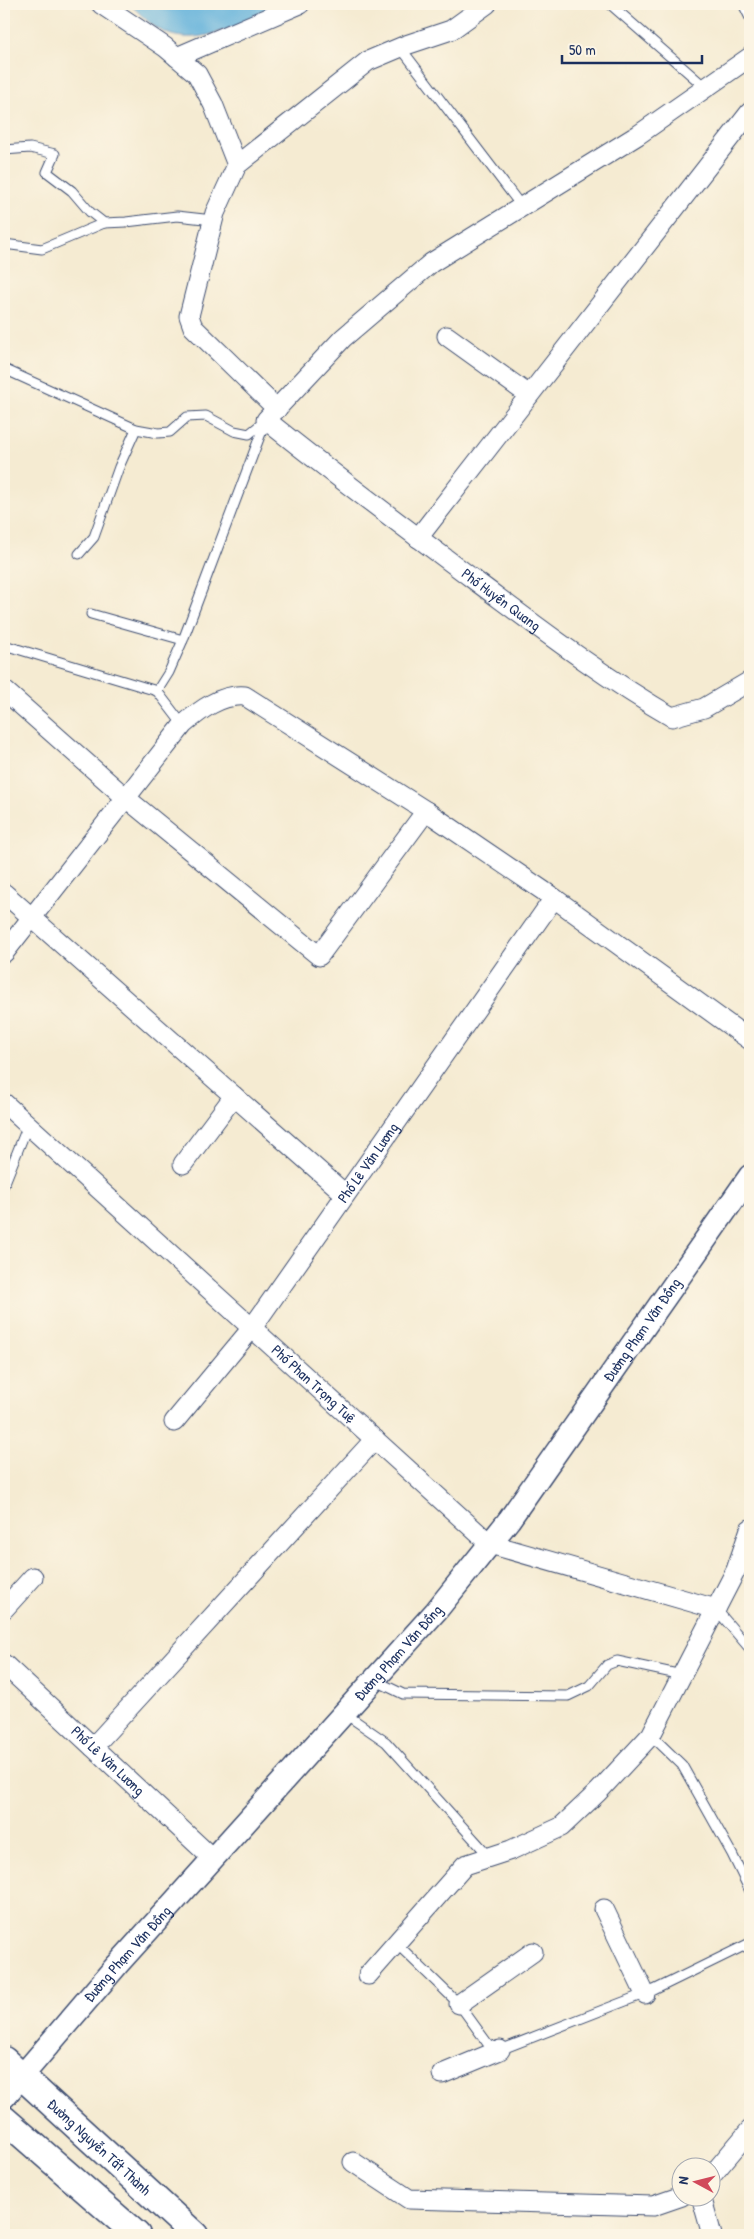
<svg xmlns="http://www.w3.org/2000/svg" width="754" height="2239" font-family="'Patrick Hand',sans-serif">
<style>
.water{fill:#60b1db;stroke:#3e709c}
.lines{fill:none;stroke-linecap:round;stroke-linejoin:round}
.service-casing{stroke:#3c4b6f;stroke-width:11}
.minor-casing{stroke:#3c4b6f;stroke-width:21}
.tertiary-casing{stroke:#3c4b6f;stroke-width:25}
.secondary-casing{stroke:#3c4b6f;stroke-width:29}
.service{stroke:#fff;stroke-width:9}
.minor{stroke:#fff;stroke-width:19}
.tertiary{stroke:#fff;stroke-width:22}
.secondary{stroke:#fff;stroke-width:26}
.labels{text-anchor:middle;stroke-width:4.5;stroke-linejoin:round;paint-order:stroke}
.street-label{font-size:15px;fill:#1b2f5e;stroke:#fcf5e5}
</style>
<rect width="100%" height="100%" fill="#fcf5e5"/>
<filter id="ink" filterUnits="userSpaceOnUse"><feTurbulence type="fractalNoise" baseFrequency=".02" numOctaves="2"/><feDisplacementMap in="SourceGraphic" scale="10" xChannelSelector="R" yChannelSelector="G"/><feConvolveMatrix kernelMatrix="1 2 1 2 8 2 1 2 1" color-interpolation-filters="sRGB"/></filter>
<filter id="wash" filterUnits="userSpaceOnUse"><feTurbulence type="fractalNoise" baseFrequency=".0096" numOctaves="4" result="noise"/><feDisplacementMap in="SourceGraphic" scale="20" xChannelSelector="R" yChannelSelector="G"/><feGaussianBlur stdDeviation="1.12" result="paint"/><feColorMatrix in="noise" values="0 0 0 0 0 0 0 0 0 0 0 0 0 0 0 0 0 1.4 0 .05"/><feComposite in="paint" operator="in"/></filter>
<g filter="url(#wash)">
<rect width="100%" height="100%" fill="#f5ebd2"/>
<!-- water -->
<path class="water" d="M129,4H286C253,18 198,51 162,31C150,25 139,12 129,4Z"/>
</g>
<g filter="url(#ink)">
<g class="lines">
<!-- service casing -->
<g class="service-casing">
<g id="service">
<polyline points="610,4 706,88"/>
<polyline points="743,4 750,18"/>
<polyline points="400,47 522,207"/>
<polyline points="4,150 30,148 55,154 47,172 72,191 90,212 104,223 126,222 177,216 213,220"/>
<polyline points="4,244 42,249 104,223"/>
<polyline points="4,369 136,429 158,433 170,432 187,417 206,416 234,431 249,434 266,420"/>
<polyline points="79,554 94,537 119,467 136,429"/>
<polyline points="91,614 183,640"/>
<polyline points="4,645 157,691 169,672 183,640 266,420"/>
<polyline points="157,691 183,725"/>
<polyline points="4,1185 28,1125"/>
<polyline points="716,1609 750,1649"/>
<polyline points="374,1680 403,1694 568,1696 589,1686 607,1665 617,1661 682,1675"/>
<polyline points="344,1713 386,1742 489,1856"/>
<polyline points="651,1735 682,1765 732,1854 750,1891"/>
<polyline points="396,1943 459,2004 488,2044 500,2050 654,1990 750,1943"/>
</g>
</g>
<!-- minor casing -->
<g class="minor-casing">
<g id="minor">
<polyline points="101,4 165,47 197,74 213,104 237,165"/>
<polyline points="177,57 300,4"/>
<path id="s1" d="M750,57L638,135L431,263L343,338L266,420C334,475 404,527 473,579C538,627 603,677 672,717L704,708L750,681"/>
<polyline points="447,336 529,395"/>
<polyline points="277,409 193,327 189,316 215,213 237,165 368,61 406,45 451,30 487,4"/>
<polyline points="418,538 750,112"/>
<polyline points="4,690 126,798 319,956 426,811"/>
<polyline points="4,893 345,1194"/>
<path d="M4,953L183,725C200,710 221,694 245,696L426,811L554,898L750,1040"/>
<path id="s2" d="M4,1103L490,1544L716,1609"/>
<polyline points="183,1164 234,1096"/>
<path id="s3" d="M174,1422L252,1328L554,898"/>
<polyline points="4,1609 33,1577"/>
<path id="s4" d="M4,1664L213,1859"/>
<polyline points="93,1747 375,1439"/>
<polyline points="604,1909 645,1994"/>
<polyline points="368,1975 465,1865 511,1850 561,1827 598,1792 651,1735 736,1570 750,1529"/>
<polyline points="459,2004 533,1952"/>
<polyline points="442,2074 500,2050"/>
<polyline points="353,2162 409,2199 653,2206 682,2196"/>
<polyline points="712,2175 750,2130"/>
<polyline points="701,2196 712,2235"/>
</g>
</g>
<!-- tertiary casing -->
<g class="tertiary-casing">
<g id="tertiary">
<path id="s5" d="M4,2097L117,1965L436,1611L509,1520L750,1176"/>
</g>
</g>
<!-- secondary casing -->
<g class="secondary-casing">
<g id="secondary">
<path id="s6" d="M4,2060L195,2235"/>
<polyline points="4,2119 137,2235"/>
</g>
</g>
<!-- service -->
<use href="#service" class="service"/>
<!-- minor -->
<use href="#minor" class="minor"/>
<!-- tertiary -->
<use href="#tertiary" class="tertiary"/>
<!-- secondary -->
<use href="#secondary" class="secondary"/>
</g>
</g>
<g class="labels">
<!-- street labels -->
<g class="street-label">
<text dy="5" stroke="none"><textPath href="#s1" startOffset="904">Phố Huyền Quang</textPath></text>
<text dy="5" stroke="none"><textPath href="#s3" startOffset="324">Phố Lê Văn Lương</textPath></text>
<text dy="5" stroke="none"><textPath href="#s5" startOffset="999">Đường Phạm Văn Đồng</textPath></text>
<text dy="5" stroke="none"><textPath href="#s2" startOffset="418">Phố Phan Trọng Tuệ</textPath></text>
<text dy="5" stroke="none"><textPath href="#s5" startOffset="594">Đường Phạm Văn Đồng</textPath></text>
<text dy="5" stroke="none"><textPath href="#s4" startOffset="142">Phố Lê Văn Lương</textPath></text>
<text dy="5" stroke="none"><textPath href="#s5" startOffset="189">Đường Phạm Văn Đồng</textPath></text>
<text dy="5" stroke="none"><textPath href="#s6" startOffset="129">Đường Nguyễn Tất Thành</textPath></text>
</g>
</g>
<!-- margin -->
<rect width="754" height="2239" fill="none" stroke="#fcf5e5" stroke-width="20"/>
<!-- north arrow -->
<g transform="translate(696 2182) rotate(277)"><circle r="24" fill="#fcf5e5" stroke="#a2a6af"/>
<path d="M0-4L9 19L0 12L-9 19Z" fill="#d1495b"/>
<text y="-8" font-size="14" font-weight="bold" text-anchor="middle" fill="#1b2f5e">N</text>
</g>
<!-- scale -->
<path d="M562 55v8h140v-8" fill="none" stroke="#1b2f5e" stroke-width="2.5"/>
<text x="569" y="55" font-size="15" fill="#1b2f5e" stroke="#fcf5e5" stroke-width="4" paint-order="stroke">50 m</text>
</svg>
